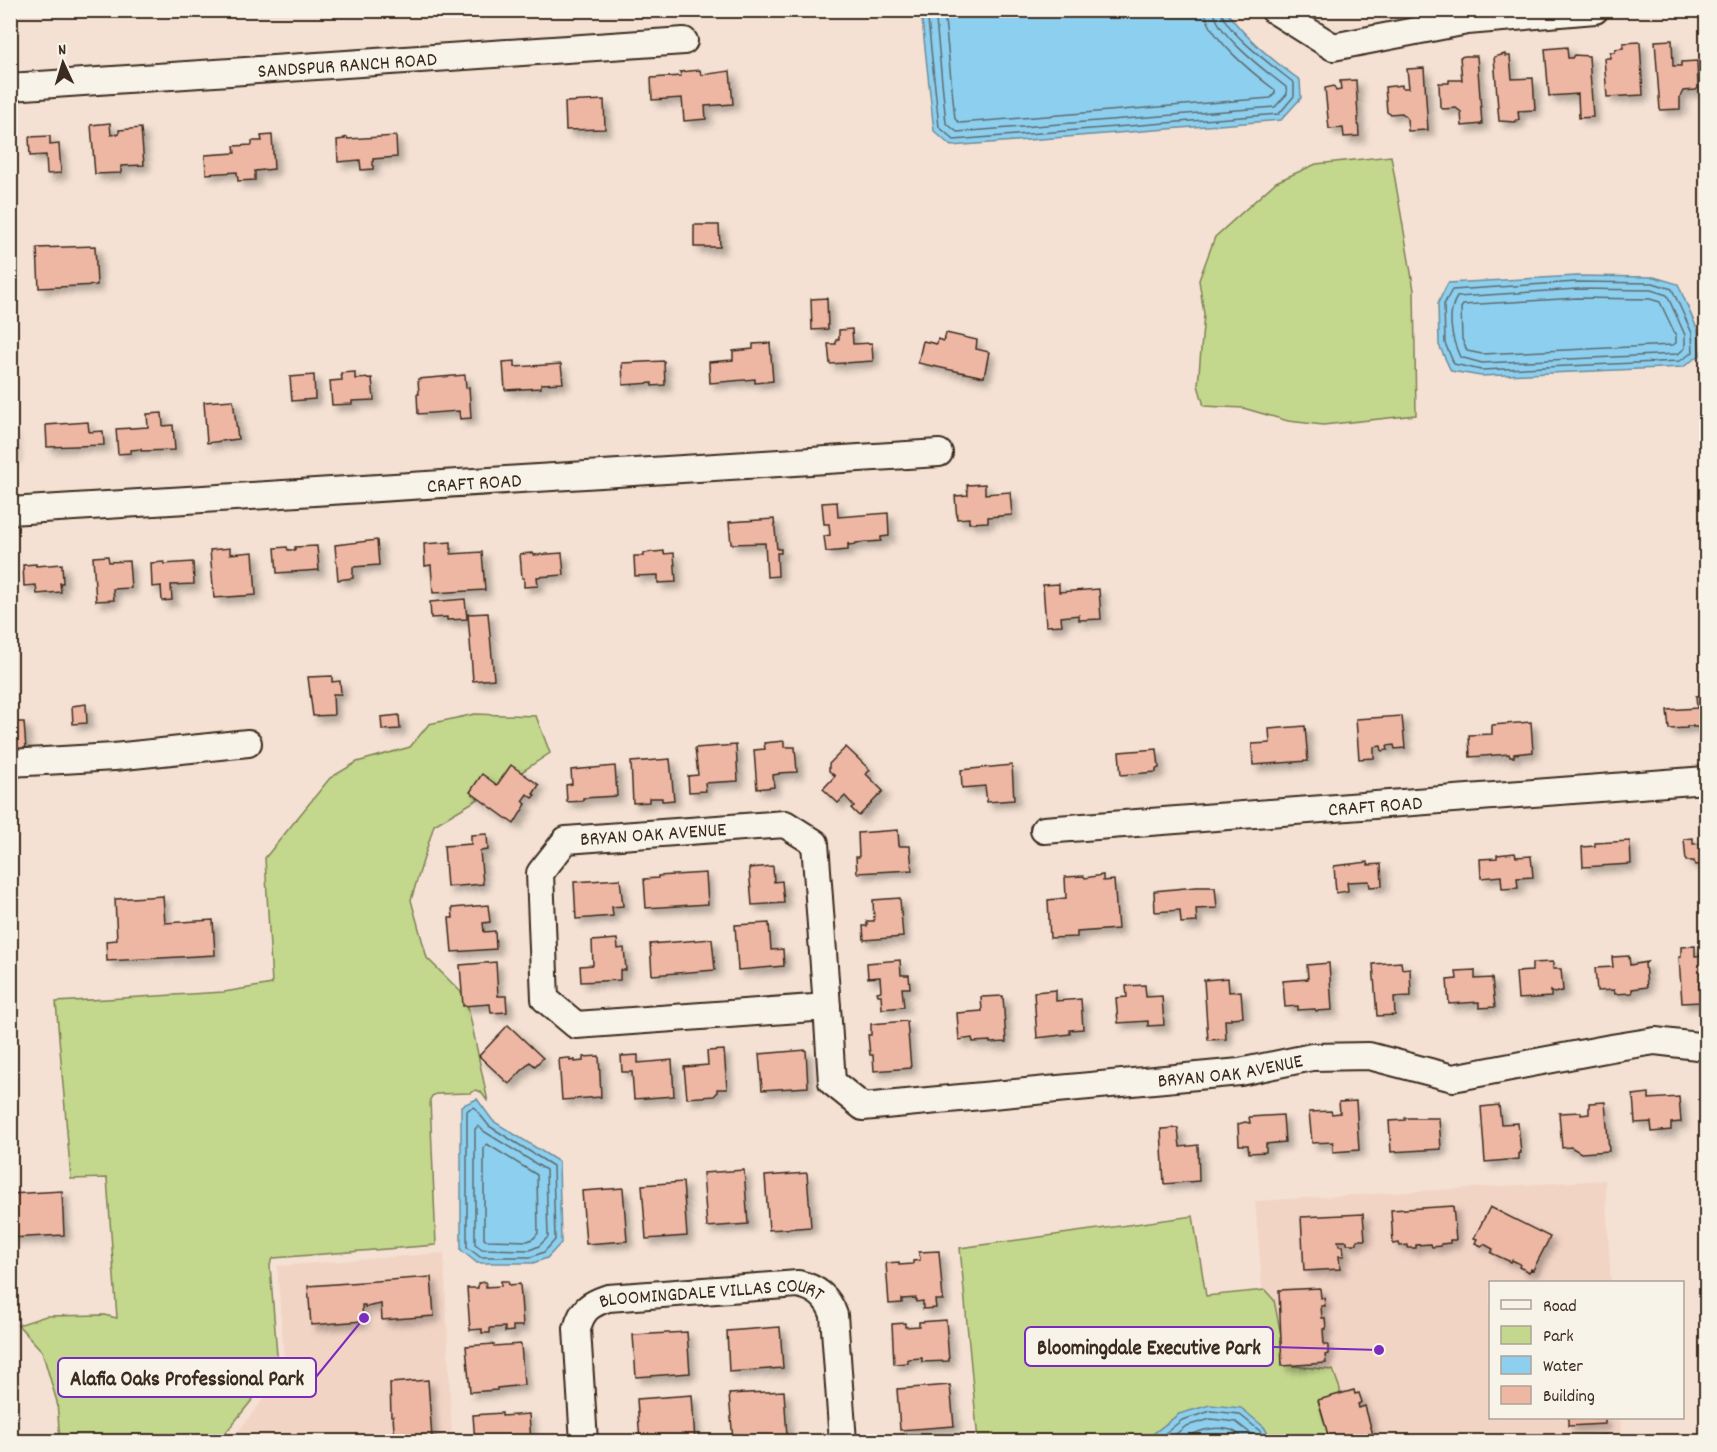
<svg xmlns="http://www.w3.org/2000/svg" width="1717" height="1452" font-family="Dekko,sans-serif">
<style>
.built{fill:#f2d4c5}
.green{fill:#c3d78d;stroke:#7f8056;stroke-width:1.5}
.water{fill:#8dcfee;stroke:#6c8d9b;stroke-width:1.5}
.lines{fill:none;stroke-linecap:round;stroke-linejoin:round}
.shore{stroke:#5c6c71;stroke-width:1.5}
.building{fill:#eeb7a3;stroke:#3b2a1e;stroke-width:1.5;filter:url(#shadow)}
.minor-casing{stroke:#3b2a1e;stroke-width:30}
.minor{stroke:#f7f3e8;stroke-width:26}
.labels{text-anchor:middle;stroke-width:6;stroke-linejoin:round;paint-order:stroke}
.street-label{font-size:20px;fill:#3b2a1e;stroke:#f7f3e8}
.leader{fill:none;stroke:#7b2cbf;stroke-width:2}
.callout-dot{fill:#7b2cbf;stroke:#f7f3e8;stroke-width:2}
.callout{fill:#f7f3e8;stroke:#7b2cbf;stroke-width:2}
.callout-label{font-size:21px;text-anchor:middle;font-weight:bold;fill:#3b2a1e}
</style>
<defs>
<filter id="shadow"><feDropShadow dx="5.5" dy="5.5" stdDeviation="3" flood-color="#0004"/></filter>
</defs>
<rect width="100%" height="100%" fill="#f4e1d3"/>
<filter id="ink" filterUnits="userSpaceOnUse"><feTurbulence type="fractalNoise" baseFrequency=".0167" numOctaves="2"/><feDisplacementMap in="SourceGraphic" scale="12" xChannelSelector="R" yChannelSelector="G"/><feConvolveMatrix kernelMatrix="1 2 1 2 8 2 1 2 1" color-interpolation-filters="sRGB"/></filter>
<g filter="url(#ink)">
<!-- built -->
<g class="built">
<polygon points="1605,1180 1611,1282 1490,1282 1490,1418 1620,1418 1622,1441 1275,1441 1255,1201"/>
<polygon points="444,1253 452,1441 230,1442 285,1371 277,1266"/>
</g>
<!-- green -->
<g class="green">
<polygon points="1391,156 1414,290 1416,415 1323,425 1288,421 1243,408 1204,406 1198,385 1204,314 1199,280 1215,237 1276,182 1316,164"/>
<polygon points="475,714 536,716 550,753 502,785 434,825 411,900 427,958 466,997 488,1102 481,1092 476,1090 470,1093 436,1094 432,1096 430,1100 436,1245 274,1258 271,1261 270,1266 278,1368 219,1441 60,1441 57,1402 42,1351 18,1325 46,1316 104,1315 117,1318 107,1178 71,1179 56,1002 224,992 272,984 265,858 330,778 357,762 410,747 429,724"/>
<polygon points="1193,1216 1206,1296 1265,1290 1274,1300 1284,1350 1293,1366 1333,1370 1340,1389 1340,1441 1272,1441 1264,1427 1179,1414 1144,1441 978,1441 960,1248"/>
</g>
<!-- water -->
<g class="water">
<path d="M921,11H1226C1245,38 1272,60 1300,80L1301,98L1281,120L951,146L934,131Z"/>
<polygon points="1577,276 1654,277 1678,284 1698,331 1700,355 1683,367 1481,376 1451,371 1439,345 1438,303 1448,283"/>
<polygon points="477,1099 493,1121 559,1162 561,1243 547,1258 533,1263 477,1263 461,1250 461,1106"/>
<polygon points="1210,1405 1241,1408 1264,1427 1272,1441 1144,1441 1179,1414"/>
</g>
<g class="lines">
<!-- shore -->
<g class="shore">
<path d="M927,10L939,127L954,140L1279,114L1294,96V83C1277,69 1224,32 1221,10"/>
<path d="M935,10L946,123L957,132L1275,107L1287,94L1286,87C1268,73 1215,34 1214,10"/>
<path d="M944,10L955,119L960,123L1271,98L1275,93V90C1255,75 1206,36 1205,10"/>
<polygon points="1577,282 1653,283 1672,289 1692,333 1693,352 1680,361 1481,370 1454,364 1445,343 1444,304 1452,290"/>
<path d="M1577,289L1651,290L1667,295L1685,335V348L1678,354L1482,363L1460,357C1452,340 1446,314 1457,297Z"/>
<polygon points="1577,298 1650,299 1660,302 1676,336 1676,343 1673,345 1482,354 1467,351 1462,339 1461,308 1463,305"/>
<polygon points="474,1107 489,1126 553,1166 555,1240 544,1252 531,1257 480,1257 467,1247 467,1111 469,1109"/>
<polygon points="478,1126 485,1132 546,1170 548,1237 539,1246 530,1250 482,1249 475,1244 475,1129"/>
<polygon points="487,1144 537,1175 538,1233 534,1238 528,1241 486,1240 484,1239 484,1147"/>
<polyline points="1154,1442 1182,1420 1211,1411 1239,1414 1260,1431 1265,1442"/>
<polyline points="1166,1442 1186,1426 1211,1419 1236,1422 1254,1436 1257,1442"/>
<path d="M1181,1442C1194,1431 1214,1425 1231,1430C1237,1432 1242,1438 1247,1442"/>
</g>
</g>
<!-- building -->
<g class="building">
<polygon points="1672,40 1673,66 1681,66 1681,62 1697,61 1698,88 1696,90 1683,91 1680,97 1680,109 1660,110 1655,41"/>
<polygon points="1640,42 1643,95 1607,97 1604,58 1610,58 1610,52 1615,52 1615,49 1623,48 1623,43"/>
<polygon points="1567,47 1568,58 1572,58 1574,55 1589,56 1593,117 1579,118 1578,94 1549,96 1545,49"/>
<polygon points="1505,54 1505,56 1510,56 1512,79 1533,78 1535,110 1518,111 1519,120 1516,120 1516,122 1499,121 1494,57"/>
<polygon points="1465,56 1477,56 1482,124 1462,126 1461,112 1456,108 1443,109 1440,107 1439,83 1449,83 1449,80 1462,80 1460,57"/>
<polygon points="1424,68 1428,130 1408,131 1407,118 1402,113 1390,114 1387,112 1385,87 1402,85 1402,88 1409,88 1407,69"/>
<polygon points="700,70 701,75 730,71 733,104 705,106 706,119 684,121 682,98 652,100 651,78 681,76 680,72"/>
<polygon points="1356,80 1359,136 1344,137 1343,128 1329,129 1325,88 1334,86 1336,91 1341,90 1340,81"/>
<polygon points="604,100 605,129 566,130 565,102"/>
<polygon points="110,123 111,135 119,134 119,130 141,128 144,165 121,166 121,173 95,174 91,125"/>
<polygon points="272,135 274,169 255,171 255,180 238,181 237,172 206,174 205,155 235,153 234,146 252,145 252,141 262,141 261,136"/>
<polygon points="50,136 50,145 59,144 61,173 47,174 46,155 30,156 29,137"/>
<polygon points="396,136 397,157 373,159 373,169 361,170 360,160 338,162 337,140 345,139 344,138 347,137 348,139"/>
<polygon points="694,225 719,225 720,247 694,247"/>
<polygon points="95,246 97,285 39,288 37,248"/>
<polygon points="827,298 828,329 812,330 811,299"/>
<polygon points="852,329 853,344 872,343 873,361 830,364 828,344 836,344 836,340 839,339 839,330"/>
<polygon points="946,333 977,340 976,349 989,352 984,377 918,363 923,341 937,344 938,339 944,341"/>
<polygon points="770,343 773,381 755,383 755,379 710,383 709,362 733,360 733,351 753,349 753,344"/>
<polygon points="515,361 515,367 561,364 563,383 541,384 541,388 505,390 503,362"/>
<polygon points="664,361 665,385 652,386 652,383 623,385 622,363"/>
<polygon points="355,372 355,379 372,378 374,400 352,401 352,404 332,405 330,381 342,380 341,373"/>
<polygon points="314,375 315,399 292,401 290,377"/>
<polygon points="465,375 466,388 469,387 471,418 460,419 459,411 418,414 417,394 419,394 418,379"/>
<polygon points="233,400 238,439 207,443 204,402"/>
<polygon points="162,413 163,426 173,425 175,450 141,451 141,449 131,450 131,453 118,454 116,429 148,427 147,414"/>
<polygon points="88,422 89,432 103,431 104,445 47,447 46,425"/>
<polygon points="12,431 14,455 10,456 10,432"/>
<polygon points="985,484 985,494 1010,492 1012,515 988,517 988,522 969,523 969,518 957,519 955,496 968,495 967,485"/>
<polygon points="837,502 838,517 888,513 889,536 881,537 881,541 856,543 856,544 849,545 848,543 848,550 826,552 824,536 830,535 829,524 824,524 822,503"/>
<polygon points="774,519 777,549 781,549 781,553 777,553 778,576 767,577 765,543 731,544 729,522"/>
<polygon points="377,540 379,565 353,567 353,578 338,580 335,545"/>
<polygon points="451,542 451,554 482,552 485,590 433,593 431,565 425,566 424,544"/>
<polygon points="317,546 319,570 277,573 275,548 287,547 288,550 295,550 295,547"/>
<polygon points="230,548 230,554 253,552 256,595 214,598 210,550"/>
<polygon points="664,551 664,554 674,553 676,582 658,583 658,575 635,576 634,556 644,556 644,553"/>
<polygon points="533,553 534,555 562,553 564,575 537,577 538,586 524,587 524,578 522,578 520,554"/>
<polygon points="108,556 109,562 129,561 131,588 113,589 114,600 96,601 93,557"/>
<polygon points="164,562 164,564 193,562 194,584 171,585 172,600 162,601 161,586 152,587 151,563"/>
<polygon points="36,564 36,566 62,564 63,583 60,583 61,592 37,594 36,585 24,586 23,565"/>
<polygon points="1059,584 1059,592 1099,589 1101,619 1079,620 1079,615 1061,617 1062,625 1046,626 1043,585"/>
<polygon points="465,599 467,619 447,620 447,617 431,618 430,602"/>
<polygon points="488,613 494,679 473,681 468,614"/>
<polygon points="332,676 332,682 340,681 341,694 333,694 334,715 313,716 308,677"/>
<polygon points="1706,695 1706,728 1704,728 1704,733 1699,734 1698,727 1693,727 1693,726 1687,726 1687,728 1669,729 1667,710 1697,708 1696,696"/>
<polygon points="86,704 87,723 73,724 72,706"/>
<polygon points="399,715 400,729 382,730 381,717"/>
<polygon points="1402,716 1405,748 1395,749 1394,745 1387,746 1388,750 1382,751 1381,746 1374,747 1374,758 1359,759 1356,719"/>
<polygon points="10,722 24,722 26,750 10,751"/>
<polygon points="1531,722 1533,752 1514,754 1514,757 1510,757 1509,754 1470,757 1469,735 1492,734 1492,725"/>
<polygon points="1305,726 1308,761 1253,765 1252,744 1270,743 1269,729"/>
<polygon points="784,741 784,747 795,747 797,772 779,773 779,774 773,775 774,787 757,789 754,750 765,749 764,743"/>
<polygon points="736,745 738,781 705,783 706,791 689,792 688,776 698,775 695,748"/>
<polygon points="846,747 870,770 866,774 883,791 859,816 851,808 854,806 845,796 838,803 823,789 835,776 829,771 829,764"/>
<polygon points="1157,749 1159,768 1156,769 1156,772 1121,775 1119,752"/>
<polygon points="670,759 674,800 664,801 662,801 662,798 649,798 649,802 633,803 631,762"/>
<polygon points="511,765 539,785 533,794 535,795 532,798 527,794 522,801 526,804 514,824 470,792 482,774 497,785"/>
<polygon points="1012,765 1014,800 987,802 985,786 962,788 961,770"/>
<polygon points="615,766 617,796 583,798 583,801 567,802 566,785 572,784 571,770"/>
<polygon points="898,830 899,846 910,846 912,870 857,873 856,857 859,857 858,833"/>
<polygon points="487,834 488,850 480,851 483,884 447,887 444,846 471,844 471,835"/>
<polygon points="1693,838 1693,844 1706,843 1706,864 1695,865 1694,861 1686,861 1684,839"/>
<polygon points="1630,841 1631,864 1583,867 1582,847 1595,846 1595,843"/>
<polygon points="1515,853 1516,857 1531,856 1533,877 1517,878 1518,888 1502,889 1501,876 1481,878 1480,859 1497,858 1497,855"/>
<polygon points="1368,862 1368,865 1381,864 1382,886 1370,887 1369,881 1347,882 1348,891 1336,893 1334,866"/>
<polygon points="773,866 774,882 782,881 784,903 752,905 749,868"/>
<polygon points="706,873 708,904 646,908 644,879 658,878 658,876"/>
<polygon points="1103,875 1103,881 1114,880 1118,929 1077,932 1077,937 1050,938 1048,900 1066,898 1065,877 1084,876 1085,878"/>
<polygon points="620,879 623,906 612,907 613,916 576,919 574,882"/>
<polygon points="1196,887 1215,887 1217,908 1196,909 1197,922 1181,923 1180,910 1155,912 1154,891"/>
<polygon points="163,896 165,923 213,920 215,955 107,961 106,941 117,940 115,899"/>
<polygon points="900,898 903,937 864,940 863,926 867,926 867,921 874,921 873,900"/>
<polygon points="488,905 490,922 483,923 484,932 495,931 496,949 452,952 449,918 453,918 452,908"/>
<polygon points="769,923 771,950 783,949 784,966 738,970 735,925"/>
<polygon points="617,939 618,949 624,948 626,970 620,970 620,980 581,982 580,966 593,965 592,941"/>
<polygon points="712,939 715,970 652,975 650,944"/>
<polygon points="1695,946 1695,956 1706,955 1706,983 1699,984 1700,1002 1682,1003 1679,957 1681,957 1681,947"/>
<polygon points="1629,956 1630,965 1647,962 1645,964 1647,987 1632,989 1632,993 1615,994 1614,990 1597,991 1595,968 1613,967 1612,957"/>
<polygon points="900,960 901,975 909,975 910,988 902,988 904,1007 882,1009 881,995 878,995 877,992 881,991 880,977 868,978 867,963"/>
<polygon points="496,962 498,996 506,996 507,1012 491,1013 490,1004 463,1006 460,965"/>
<polygon points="1401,962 1402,969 1410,968 1411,996 1394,997 1395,1015 1377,1016 1373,964"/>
<polygon points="1553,962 1553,969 1561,969 1563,991 1554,993 1551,991 1551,997 1518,999 1516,972 1532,971 1532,963"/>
<polygon points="1329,963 1332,1010 1316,1011 1315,1009 1298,1010 1298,1006 1285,1007 1283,981 1308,979 1307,965"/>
<polygon points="1475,970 1475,979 1492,978 1495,1007 1479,1008 1479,1002 1449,1004 1447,980 1457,979 1456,971"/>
<polygon points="1228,978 1229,992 1241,991 1243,1017 1231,1018 1231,1020 1225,1020 1226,1039 1208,1040 1204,980"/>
<polygon points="1145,985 1146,997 1162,996 1164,1025 1148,1026 1148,1021 1118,1023 1116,998 1127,997 1126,986"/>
<polygon points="1056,990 1056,1001 1081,999 1083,1029 1070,1030 1070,1034 1037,1038 1034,992"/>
<polygon points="1003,996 1006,1042 990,1043 990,1041 973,1042 972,1038 959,1040 957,1013 982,1011 981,997"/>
<polygon points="907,1021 911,1068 874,1071 873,1055 870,1055 868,1035 871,1035 871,1024"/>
<polygon points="508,1025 543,1058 535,1066 530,1062 509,1084 479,1056"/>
<polygon points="724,1050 727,1089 717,1089 717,1093 714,1096 687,1098 684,1067 708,1065 707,1051"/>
<polygon points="806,1050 808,1087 762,1090 759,1054"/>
<polygon points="638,1055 638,1063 672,1060 674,1096 634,1099 632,1072 622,1072 621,1056"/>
<polygon points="599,1056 601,1097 562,1100 559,1059 568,1058 570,1058 570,1061 575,1060 575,1062 583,1061 583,1057"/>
<polygon points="1649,1093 1649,1099 1679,1097 1681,1122 1671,1123 1671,1130 1652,1132 1651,1122 1635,1123 1633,1095"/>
<polygon points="1356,1101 1359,1150 1333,1152 1333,1142 1312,1143 1309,1112 1331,1111 1332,1114 1340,1113 1339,1102"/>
<polygon points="1605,1102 1609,1151 1581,1153 1571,1147 1562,1148 1559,1113 1581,1112 1581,1115 1589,1114 1589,1103"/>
<polygon points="1499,1105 1501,1124 1518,1123 1521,1153 1519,1153 1519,1159 1485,1162 1481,1107"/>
<polygon points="1283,1115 1285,1142 1266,1144 1266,1152 1249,1153 1248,1145 1239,1145 1238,1124 1245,1122 1250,1123 1249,1117"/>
<polygon points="1405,1118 1439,1118 1441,1149 1391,1152 1389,1121 1405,1120"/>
<polygon points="1178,1128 1180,1147 1198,1145 1199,1181 1164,1184 1161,1129"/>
<polygon points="744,1170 748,1224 707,1227 703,1173"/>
<polygon points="807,1173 811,1227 769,1230 765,1176"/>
<polygon points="683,1182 687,1236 646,1239 642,1185"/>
<polygon points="623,1188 627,1241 586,1244 582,1191"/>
<polygon points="62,1191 64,1235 10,1238 10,1194"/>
<polygon points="1453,1206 1456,1240 1450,1240 1450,1243 1441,1244 1441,1246 1432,1247 1431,1244 1416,1245 1416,1248 1408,1248 1408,1245 1400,1246 1399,1243 1393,1244 1391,1210"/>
<polygon points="1490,1207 1550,1237 1533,1270 1531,1269 1529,1272 1519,1267 1520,1264 1512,1260 1511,1262 1491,1253 1493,1249 1484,1244 1482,1246 1475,1243 1477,1239 1474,1238"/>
<polygon points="1363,1214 1365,1240 1357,1240 1357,1244 1347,1244 1347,1241 1338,1241 1339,1246 1343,1246 1344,1256 1339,1256 1340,1269 1304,1271 1301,1217"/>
<polygon points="939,1251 943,1300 935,1300 936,1308 923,1309 923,1301 916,1302 916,1298 902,1299 902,1303 889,1304 886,1263 899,1262 899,1265 913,1264 913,1261 920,1260 919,1252"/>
<polygon points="431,1277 434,1316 382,1320 381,1304 365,1307 365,1305 362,1305 363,1321 311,1325 308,1286"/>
<polygon points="501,1281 508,1281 509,1285 520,1284 523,1326 513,1326 513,1331 505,1332 505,1327 490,1328 490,1333 482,1333 482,1329 470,1330 467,1288 478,1288 478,1283 486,1282 486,1287 501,1286"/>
<polygon points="1320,1288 1321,1298 1324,1298 1325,1306 1321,1306 1322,1318 1325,1318 1326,1329 1323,1329 1324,1345 1328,1345 1328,1354 1325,1355 1326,1363 1282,1366 1279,1290"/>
<polygon points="946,1320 949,1361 922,1362 922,1358 908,1359 908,1363 894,1364 892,1324 905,1323 905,1327 919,1326 919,1322"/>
<polygon points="780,1327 783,1368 729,1372 727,1331"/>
<polygon points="687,1332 690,1373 636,1377 633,1335"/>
<polygon points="494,1344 494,1346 521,1344 524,1385 497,1388 497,1390 470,1392 466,1346"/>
<polygon points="428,1380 432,1439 395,1441 393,1416 391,1416 390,1383"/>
<polygon points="950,1385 954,1426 900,1430 897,1389"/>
<polygon points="1354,1390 1355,1394 1359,1393 1362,1402 1358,1404 1359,1408 1365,1406 1375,1442 1330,1442 1318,1400"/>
<polygon points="784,1391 787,1437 733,1441 729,1394"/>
<polygon points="692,1395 695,1442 640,1442 637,1399"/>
<polygon points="502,1413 502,1416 529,1414 531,1442 475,1442 473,1415"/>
<polygon points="1568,1418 1605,1418 1605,1424 1568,1426"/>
<polygon points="1606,1435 1607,1442 1571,1442 1570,1437"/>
</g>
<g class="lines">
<!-- minor casing -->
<g class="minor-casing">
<g id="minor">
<polyline points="1274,10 1333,47 1467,21 1595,10"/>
<path id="s1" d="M10,87L684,41"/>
<path id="s2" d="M10,511L939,453"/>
<polyline points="10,763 114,757 248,743"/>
<polygon points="785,824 815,843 827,1007 576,1025 545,999 540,873 566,840"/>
<path id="s3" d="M1044,830L1706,780"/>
<path id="s4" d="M827,1007L832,1082L863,1107L1240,1072L1312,1057L1369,1056L1453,1078L1611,1048L1655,1041L1706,1047"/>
<path id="s5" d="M584,1442L577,1329C582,1309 590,1304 608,1298L798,1284C817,1288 828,1297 834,1315L843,1442"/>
</g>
</g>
<!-- minor -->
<use href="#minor" class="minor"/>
</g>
</g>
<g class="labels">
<!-- street labels -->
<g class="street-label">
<text dy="7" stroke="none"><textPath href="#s1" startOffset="338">SANDSPUR RANCH ROAD</textPath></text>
<text dy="7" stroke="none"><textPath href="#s2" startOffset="465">CRAFT ROAD</textPath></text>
<text dy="7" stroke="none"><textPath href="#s3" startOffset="332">CRAFT ROAD</textPath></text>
<text transform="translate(653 833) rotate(-4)" y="7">BRYAN OAK AVENUE</text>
<text dy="7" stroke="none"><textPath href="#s4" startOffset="484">BRYAN OAK AVENUE</textPath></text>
<text dy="7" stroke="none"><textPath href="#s5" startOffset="264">BLOOMINGDALE VILLAS COURT</textPath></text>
</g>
</g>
<!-- callouts -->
<path class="leader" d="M1379 1350L1273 1347M364 1318L316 1377"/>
<g class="callout-dot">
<circle cx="1379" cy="1350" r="6"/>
<circle cx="364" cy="1318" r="6"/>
</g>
<g class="callout">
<rect x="1025" y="1327" width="248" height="39" rx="6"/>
<rect x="58" y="1358" width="258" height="39" rx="6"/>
</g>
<g class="callout-label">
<text x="1149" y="1354">Bloomingdale Executive Park</text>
<text x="187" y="1385">Alafia Oaks Professional Park</text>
</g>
<!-- margin -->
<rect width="1717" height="1452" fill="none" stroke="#f7f3e8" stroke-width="36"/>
<rect x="18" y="18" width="1681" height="1416" fill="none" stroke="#3b2a1e" stroke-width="2" filter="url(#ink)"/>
<!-- legend -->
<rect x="1489" y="1281" width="195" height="138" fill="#f7f3e8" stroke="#aca397" stroke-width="1.5"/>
<rect x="1501" y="1300" width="30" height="9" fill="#f7f3e8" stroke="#aca397" stroke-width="1.5"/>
<text x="1543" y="1311" font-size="18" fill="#3b2a1e">Road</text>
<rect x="1501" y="1326" width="30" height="18" fill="#c3d78d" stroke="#aca397" stroke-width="1.5"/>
<text x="1543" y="1341" font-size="18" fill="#3b2a1e">Park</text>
<rect x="1501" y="1356" width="30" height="18" fill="#8dcfee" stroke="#aca397" stroke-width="1.5"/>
<text x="1543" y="1371" font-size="18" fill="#3b2a1e">Water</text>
<rect x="1501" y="1386" width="30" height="18" fill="#eeb7a3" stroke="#aca397" stroke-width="1.5"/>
<text x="1543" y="1401" font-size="18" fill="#3b2a1e">Building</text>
<!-- north arrow -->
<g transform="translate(63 63) rotate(356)" stroke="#f7f3e8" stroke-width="4.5" paint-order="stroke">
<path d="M0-4.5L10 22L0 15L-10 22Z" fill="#3b2a1e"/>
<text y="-9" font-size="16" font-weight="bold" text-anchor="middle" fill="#3b2a1e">N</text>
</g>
</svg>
